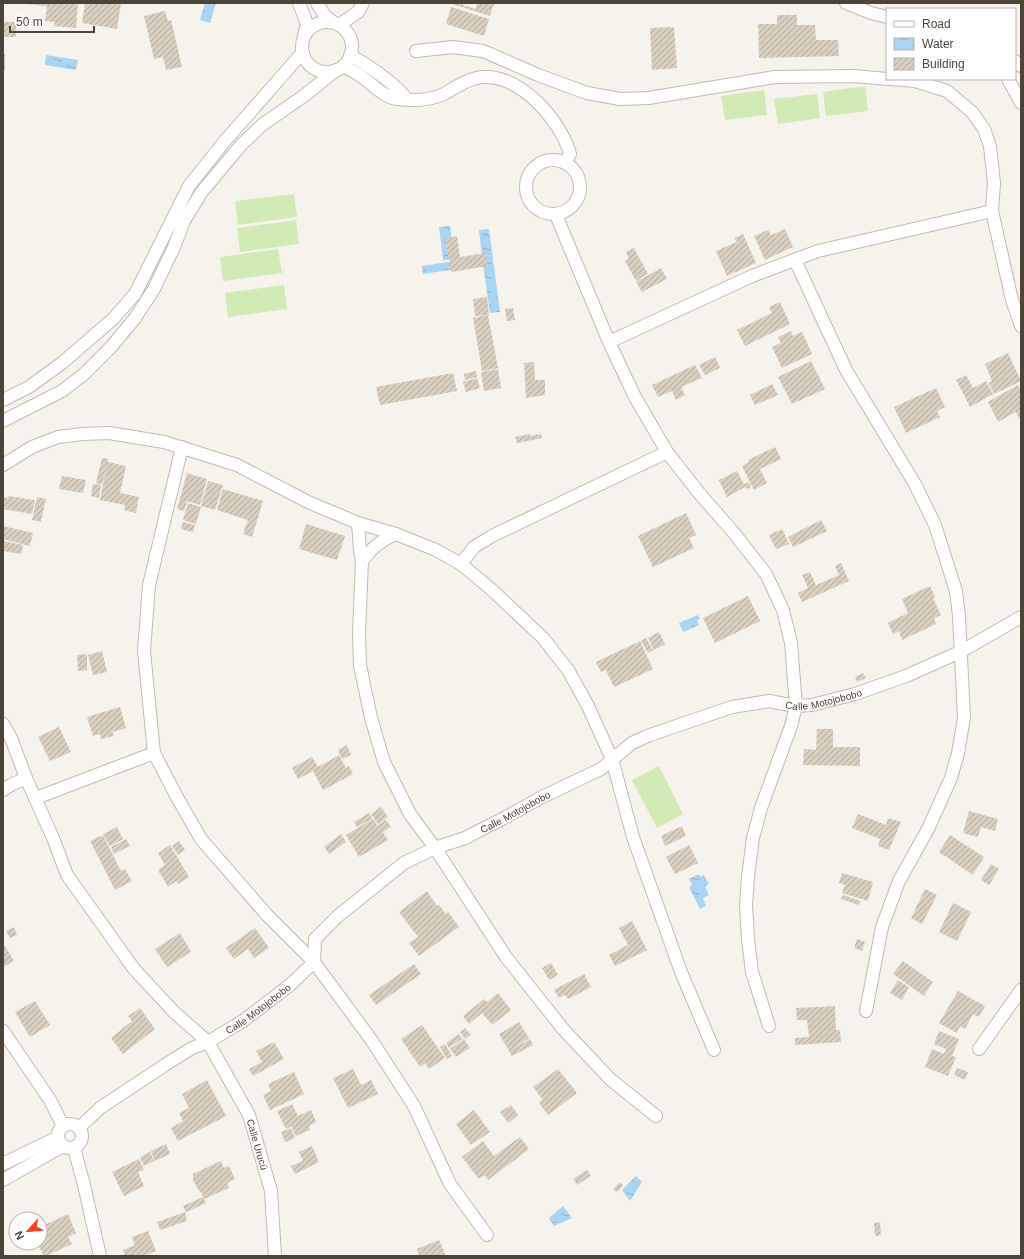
<svg xmlns="http://www.w3.org/2000/svg" width="1024" height="1259" font-family="Arial,sans-serif">
<style>
.grass{fill:#d2eab5}
.water{fill:url(#water-ripples)}
.building{fill:url(#building-hatch)}
.lines{fill:none;stroke-linecap:round;stroke-linejoin:round}
.minor-casing{stroke:#c2bbae;stroke-width:14}
.minor{stroke:#fff;stroke-width:12}
.labels{text-anchor:middle;stroke-width:3;stroke-linejoin:round;paint-order:stroke}
.street-label{font-size:10px;fill:#4b4439;stroke:#fff}
</style>
<defs>
<pattern id="water-ripples" width="26" height="14" patternUnits="userSpaceOnUse"><rect width="26" height="14" fill="#a9d4f2"/><path d="M2 4q2-2 4 0t4 0M15 11q2-2 4 0t4 0" fill="none" stroke="#8caec5"/></pattern>
<pattern id="building-hatch" width="6" height="6" patternUnits="userSpaceOnUse"><rect width="6" height="6" fill="#d8cfc1"/><path d="M-1 1l2-2M0 6l6-6M5 7l2-2" fill="none" stroke="#b1aa9e"/></pattern>
</defs>
<rect width="100%" height="100%" fill="#f6f3ec"/>
<!-- grass -->
<g class="grass">
<polygon points="865,86 868,111 826,116 823,92"/>
<polygon points="764,90 767,115 725,120 721,96"/>
<polygon points="817,94 820,118 778,124 774,99"/>
<polygon points="294,194 297,217 238,225 235,201"/>
<polygon points="296,220 299,244 240,252 237,228"/>
<polygon points="278,249 282,273 223,281 220,257"/>
<polygon points="284,285 287,309 228,317 225,293"/>
<polygon points="659,766 683,814 657,828 632,780"/>
</g>
<!-- water -->
<g class="water">
<polygon points="205,3 216,3 210,23 200,20"/>
<polygon points="46,55 78,60 76,70 45,65"/>
<polygon points="450,226 454,259 443,260 439,227"/>
<polygon points="489,229 500,312 490,313 483,265 423,274 422,266 482,257 479,230"/>
<polygon points="698,615 700,619 697,620 699,625 683,632 679,623"/>
<polygon points="699,874 700,877 704,875 709,884 705,886 709,895 703,898 706,906 700,909 689,887 692,885 689,879"/>
<polygon points="636,1176 642,1182 630,1201 622,1190"/>
<polygon points="563,1206 572,1218 554,1226 549,1218"/>
</g>
<!-- building -->
<g class="building">
<polygon points="26,3 78,3 76,28 54,26 55,22 45,21 47,6 26,4"/>
<polygon points="85,3 121,3 117,29 82,23"/>
<polygon points="452,3 463,3 463,5 476,9 477,3 494,3 490,16 452,4"/>
<polygon points="451,7 489,19 484,36 446,24"/>
<polygon points="165,11 168,21 171,20 182,67 166,70 163,57 154,59 144,16"/>
<polygon points="777,15 797,15 797,25 815,25 816,40 838,40 839,56 759,58 758,24 777,24"/>
<rect x="3" y="22" width="13" height="15"/>
<polygon points="674,27 677,68 652,70 650,28"/>
<rect x="3" y="54" width="2" height="17"/>
<polygon points="785,229 793,247 765,260 754,236 768,230 771,235"/>
<polygon points="743,234 756,263 727,276 716,251 737,242 734,238"/>
<polygon points="457,236 460,257 486,253 488,266 451,272 445,238"/>
<polygon points="634,248 648,274 636,281 625,261 629,259 626,252"/>
<polygon points="661,268 667,279 642,292 636,282"/>
<polygon points="487,297 489,315 475,316 473,299"/>
<polygon points="780,302 790,324 745,346 737,330 772,313 769,307"/>
<polygon points="513,308 515,320 507,321 505,309"/>
<polygon points="488,315 498,368 482,371 473,318"/>
<polygon points="791,331 793,336 802,332 812,354 782,368 772,347 781,343 778,337"/>
<polygon points="1008,353 1021,381 994,394 989,383 992,381 985,364"/>
<polygon points="715,357 720,368 705,375 699,365"/>
<polygon points="811,361 825,389 792,404 778,377"/>
<polygon points="534,362 535,380 545,380 545,395 526,398 524,363"/>
<polygon points="695,365 702,378 681,387 685,395 676,400 672,391 658,397 652,385"/>
<polygon points="498,369 501,388 484,391 481,372"/>
<polygon points="476,371 477,377 465,380 464,374"/>
<polygon points="453,373 457,391 380,405 376,387"/>
<polygon points="966,375 973,388 986,381 993,394 970,407 956,380"/>
<polygon points="477,378 480,388 466,392 463,382"/>
<polygon points="772,384 778,395 755,405 750,395"/>
<polygon points="1018,385 1021,390 1021,417 1019,418 1016,412 998,422 988,402"/>
<polygon points="936,388 945,407 937,411 940,417 906,433 894,407"/>
<polygon points="530,434 530,436 541,434 542,438 517,443 515,437"/>
<polygon points="775,447 781,459 760,469 767,483 754,490 742,466 749,462 748,460"/>
<polygon points="102,458 108,459 108,462 126,466 120,493 139,497 136,513 124,510 125,505 100,500 107,465 102,485 96,483"/>
<polygon points="737,471 744,484 749,482 751,487 746,489 745,487 727,497 719,480"/>
<polygon points="187,473 207,479 200,505 187,501 184,511 177,509"/>
<polygon points="62,476 86,480 83,493 59,489"/>
<polygon points="208,481 223,485 215,510 201,506"/>
<polygon points="93,484 101,485 99,498 91,496"/>
<polygon points="223,489 263,501 252,537 243,534 248,520 217,510"/>
<polygon points="8,496 35,500 32,514 3,509 3,497 8,498"/>
<polygon points="37,497 46,499 41,522 32,520"/>
<polygon points="188,503 201,507 196,524 183,520"/>
<polygon points="686,513 696,535 689,538 694,548 653,567 638,536"/>
<polygon points="821,520 827,531 793,547 788,537"/>
<polygon points="183,522 195,525 193,532 181,529"/>
<polygon points="306,524 345,536 337,560 299,549"/>
<polygon points="3,526 33,533 30,546 3,539"/>
<polygon points="782,529 789,544 776,549 769,535"/>
<polygon points="3,541 23,545 21,554 3,551"/>
<polygon points="841,563 849,581 802,602 798,593 808,588 802,575 810,572 816,585 839,575 835,566"/>
<polygon points="930,586 935,597 933,598 941,615 934,618 936,624 902,640 899,631 893,634 888,623 908,613 902,599"/>
<polygon points="748,596 760,621 715,643 703,618"/>
<polygon points="659,632 665,644 654,650 648,638"/>
<polygon points="646,638 653,650 648,653 641,641"/>
<polygon points="640,641 653,669 614,687 606,670 601,672 596,662"/>
<polygon points="102,651 107,672 93,675 88,655"/>
<polygon points="87,654 87,670 78,671 77,655"/>
<polygon points="863,673 866,678 857,682 855,677"/>
<polygon points="120,707 126,728 112,732 114,736 101,739 100,734 93,736 87,717"/>
<polygon points="59,727 71,752 50,761 38,737"/>
<polygon points="817,729 833,729 833,747 860,747 860,766 803,765 804,749 816,750"/>
<polygon points="347,745 351,755 342,759 338,750"/>
<polygon points="339,755 346,768 349,766 353,774 323,790 313,771 298,779 292,768 312,757 318,767"/>
<polygon points="381,807 388,817 378,824 371,814"/>
<polygon points="969,811 998,819 995,831 981,827 978,837 963,833"/>
<polygon points="369,813 372,819 357,827 354,822"/>
<polygon points="858,814 886,825 888,818 901,822 889,850 878,846 880,839 852,828"/>
<polygon points="373,819 377,825 376,826 386,820 391,827 383,832 388,840 359,857 346,835"/>
<polygon points="682,826 686,836 665,846 661,836"/>
<polygon points="117,827 123,839 110,846 103,834"/>
<polygon points="341,834 346,842 329,854 324,847"/>
<polygon points="103,835 121,871 125,869 132,881 115,890 90,841"/>
<polygon points="950,835 984,857 973,875 939,852"/>
<polygon points="126,839 130,846 114,854 111,847"/>
<polygon points="179,841 185,850 178,855 172,846"/>
<polygon points="170,845 189,877 178,884 176,881 168,887 158,870 165,865 158,853"/>
<polygon points="689,845 698,863 675,874 666,857"/>
<polygon points="991,864 999,869 989,885 981,880"/>
<polygon points="842,873 873,882 868,901 842,893 845,885 839,883"/>
<polygon points="925,889 937,895 922,924 911,918"/>
<polygon points="427,891 437,906 439,905 446,914 448,912 459,927 419,956 409,943 418,937 399,912"/>
<polygon points="843,895 861,901 859,905 841,899"/>
<polygon points="953,903 971,912 957,941 939,932"/>
<polygon points="632,921 647,950 615,966 609,955 628,945 619,928"/>
<polygon points="14,927 17,935 10,938 6,931"/>
<polygon points="255,928 269,948 254,958 248,949 234,959 226,948"/>
<polygon points="180,933 191,952 167,967 155,949"/>
<polygon points="857,939 865,942 862,951 854,948"/>
<polygon points="3,943 14,961 3,967"/>
<polygon points="903,961 933,982 924,996 893,974"/>
<polygon points="551,963 558,975 549,980 542,968"/>
<polygon points="414,964 421,974 376,1005 369,995"/>
<polygon points="584,974 591,987 568,999 565,995 559,998 554,990"/>
<polygon points="898,980 909,987 902,1000 890,993"/>
<polygon points="958,991 985,1006 979,1017 973,1014 965,1029 960,1026 957,1033 939,1023"/>
<polygon points="498,993 511,1010 492,1025 482,1013 469,1024 463,1016 484,999 487,1002"/>
<polygon points="35,1001 50,1025 30,1037 15,1012"/>
<polygon points="835,1006 836,1030 840,1030 841,1042 795,1045 795,1038 809,1037 807,1020 797,1020 796,1008"/>
<polygon points="140,1008 155,1029 123,1054 111,1038 132,1021 128,1016"/>
<polygon points="519,1022 529,1038 512,1049 530,1039 533,1045 512,1056 499,1034"/>
<polygon points="422,1025 445,1058 429,1069 425,1063 420,1067 401,1039"/>
<polygon points="465,1028 471,1035 465,1039 460,1032"/>
<polygon points="939,1031 959,1039 952,1056 956,1057 948,1076 925,1067 932,1049 944,1054 946,1049 934,1044"/>
<polygon points="459,1034 462,1039 449,1048 446,1043"/>
<polygon points="464,1039 470,1048 456,1057 450,1049"/>
<polygon points="274,1042 284,1059 253,1076 249,1069 262,1062 256,1051"/>
<polygon points="445,1044 452,1056 447,1059 440,1047"/>
<polygon points="957,1068 968,1072 965,1080 954,1075"/>
<polygon points="353,1069 361,1085 371,1080 378,1094 348,1108 333,1078"/>
<polygon points="558,1069 577,1093 548,1115 539,1103 543,1100 533,1087"/>
<polygon points="294,1072 304,1094 270,1110 263,1095 271,1091 268,1084"/>
<polygon points="207,1080 226,1116 178,1141 171,1128 183,1121 179,1113 189,1108 182,1094"/>
<polygon points="292,1104 298,1116 311,1110 316,1122 309,1126 310,1130 296,1136 291,1126 286,1129 277,1111"/>
<polygon points="511,1105 518,1115 508,1123 500,1112"/>
<polygon points="474,1110 490,1132 471,1145 456,1124"/>
<polygon points="291,1128 295,1138 285,1142 281,1132"/>
<polygon points="520,1137 529,1149 488,1180 485,1175 479,1179 462,1157 483,1141 494,1156"/>
<polygon points="166,1144 170,1154 155,1161 151,1151"/>
<polygon points="312,1146 319,1162 295,1174 291,1166 303,1161 299,1152"/>
<polygon points="150,1152 154,1161 144,1166 140,1157"/>
<polygon points="139,1159 144,1170 138,1172 144,1186 124,1196 112,1172"/>
<polygon points="221,1161 224,1168 229,1166 235,1179 227,1183 229,1188 204,1199 206,1203 186,1212 183,1206 203,1197 201,1192 199,1191 193,1180 193,1174"/>
<polygon points="587,1170 591,1176 577,1185 573,1179"/>
<polygon points="620,1182 623,1186 617,1192 613,1189"/>
<polygon points="185,1212 187,1221 160,1230 157,1222"/>
<polygon points="68,1214 76,1233 68,1237 72,1244 46,1256 44,1256 37,1243 40,1243 40,1227"/>
<polygon points="880,1222 881,1235 875,1236 874,1223"/>
<polygon points="148,1231 156,1251 144,1256 125,1256 123,1250 135,1245 132,1237"/>
<polygon points="439,1240 446,1256 419,1256 417,1249"/>
</g>
<g class="lines">
<!-- minor casing -->
<g class="minor-casing">
<g id="minor">
<polyline points="299,3 307,24 304,36"/>
<polyline points="317,3 325,16 333,22"/>
<polyline points="846,3 871,13 887,17"/>
<circle cx="327" cy="47" r="25"/>
<polyline points="339,25 358,12 363,3"/>
<polyline points="416,51 453,47 483,51 538,75 587,93 620,99 649,98 775,77 854,76 887,79"/>
<path d="M350,55C369,66 394,83 407,99"/>
<polyline points="1015,61 1021,66"/>
<path d="M343,66C348,69 354,71 359,75C371,82 382,97 397,99C413,101 429,101 444,94C456,87 469,78 483,77C521,75 561,121 570,154L565,163"/>
<polyline points="891,79 915,81 947,91 972,112 984,129 990,146 994,183 992,211 1012,300 1021,326"/>
<polyline points="1008,79 1021,103"/>
<circle cx="553" cy="187" r="27"/>
<polyline points="556,215 609,342 635,397 667,452 699,493 734,533 766,574 783,610 791,643 796,706 791,726 761,808 753,838 748,877 746,905 748,939 752,972 769,1026"/>
<polyline points="795,260 846,370 915,484 935,525 956,591 959,616 964,718 958,753 951,778 928,829 899,881 882,927 866,1011"/>
<polyline points="609,342 752,276 818,251 992,211"/>
<polyline points="3,400 29,387 62,363 113,319 135,294 189,186 224,142 303,52"/>
<polyline points="3,421 62,391 84,374 112,346 135,318 154,289 174,247 184,221 201,193 241,145 262,125 305,95 336,70"/>
<polyline points="182,447 149,585 144,651 154,753 178,799 201,839 266,914 314,962 372,1041 414,1106 450,1184 487,1235"/>
<polyline points="3,465 32,447 58,437 82,434 109,433 164,442 237,465 308,502 358,523 396,534 436,550 461,564 492,590 543,638 568,670 588,706 612,759 633,837 681,972 714,1050"/>
<polyline points="358,523 360,551 362,561 359,633 360,665 371,718 384,762 410,814 435,848 506,957 563,1029 610,1079 656,1116"/>
<path d="M362,561C372,548 381,540 396,534"/>
<polyline points="461,564 474,547 492,536 667,452"/>
<path id="s1" d="M3,724L11,738L26,778L53,838L67,875L134,969L174,1012L208,1042L249,1115L271,1191L275,1256"/>
<polyline points="3,790 11,785 26,778"/>
<polyline points="36,798 154,753"/>
<polyline points="3,1031 50,1100 63,1126"/>
<polyline points="979,1049 1021,990"/>
<circle cx="70" cy="1136" r="12"/>
<path id="s2" d="M79,1128L100,1108L165,1065L192,1048L208,1042L243,1021L290,985L314,962L315,939L338,916L404,863L435,848L465,838L506,817L542,797L601,769L632,743L650,735L732,707L769,701L796,706L812,705L855,694L906,676L960,652L1021,617"/>
<polyline points="74,1148 84,1185 100,1256"/>
<polyline points="3,1164 58,1137"/>
<polyline points="3,1180 63,1146"/>
</g>
</g>
<!-- minor -->
<use href="#minor" class="minor"/>
</g>
<g class="labels">
<!-- street labels -->
<g class="street-label">
<text dy="4" stroke="none"><textPath href="#s2" startOffset="888">Calle Motojobobo</textPath></text>
<text dy="4" stroke="none"><textPath href="#s2" startOffset="552">Calle Motojobobo</textPath></text>
<text dy="4" stroke="none"><textPath href="#s2" startOffset="216">Calle Motojobobo</textPath></text>
<text dy="4" stroke="none"><textPath href="#s1" startOffset="498">Calle Urucú</textPath></text>
</g>
</g>
<!-- border -->
<rect width="1024" height="1259" fill="none" stroke="#4b4439" stroke-width="8"/>
<!-- legend -->
<rect x="886" y="8" width="130" height="72" fill="#ffffff" stroke="#b7b4b0"/>
<rect x="894" y="21" width="20" height="6" fill="#ffffff" stroke="#b7b4b0"/>
<text x="922" y="28" font-size="12" fill="#4b4439">Road</text>
<rect x="894" y="38" width="20" height="12" fill="url(#water-ripples)" stroke="#b7b4b0"/>
<text x="922" y="48" font-size="12" fill="#4b4439">Water</text>
<rect x="894" y="58" width="20" height="12" fill="url(#building-hatch)" stroke="#b7b4b0"/>
<text x="922" y="68" font-size="12" fill="#4b4439">Building</text>
<!-- north arrow -->
<g transform="translate(28 1231) rotate(243)"><circle r="19" fill="#ffffff" stroke="#b7b4b0"/>
<path d="M0-3L7 15L0 10L-7 15Z" fill="#fc3f1d"/>
<text y="-6" font-size="11" font-weight="bold" text-anchor="middle" fill="#4b4439">N</text>
</g>
<!-- scale -->
<path d="M10 26v6h84v-6" fill="none" stroke="#4b4439" stroke-width="2"/>
<text x="16" y="26" font-size="12" fill="#4b4439" stroke="#ffffff" stroke-width="3" paint-order="stroke">50 m</text>
</svg>
